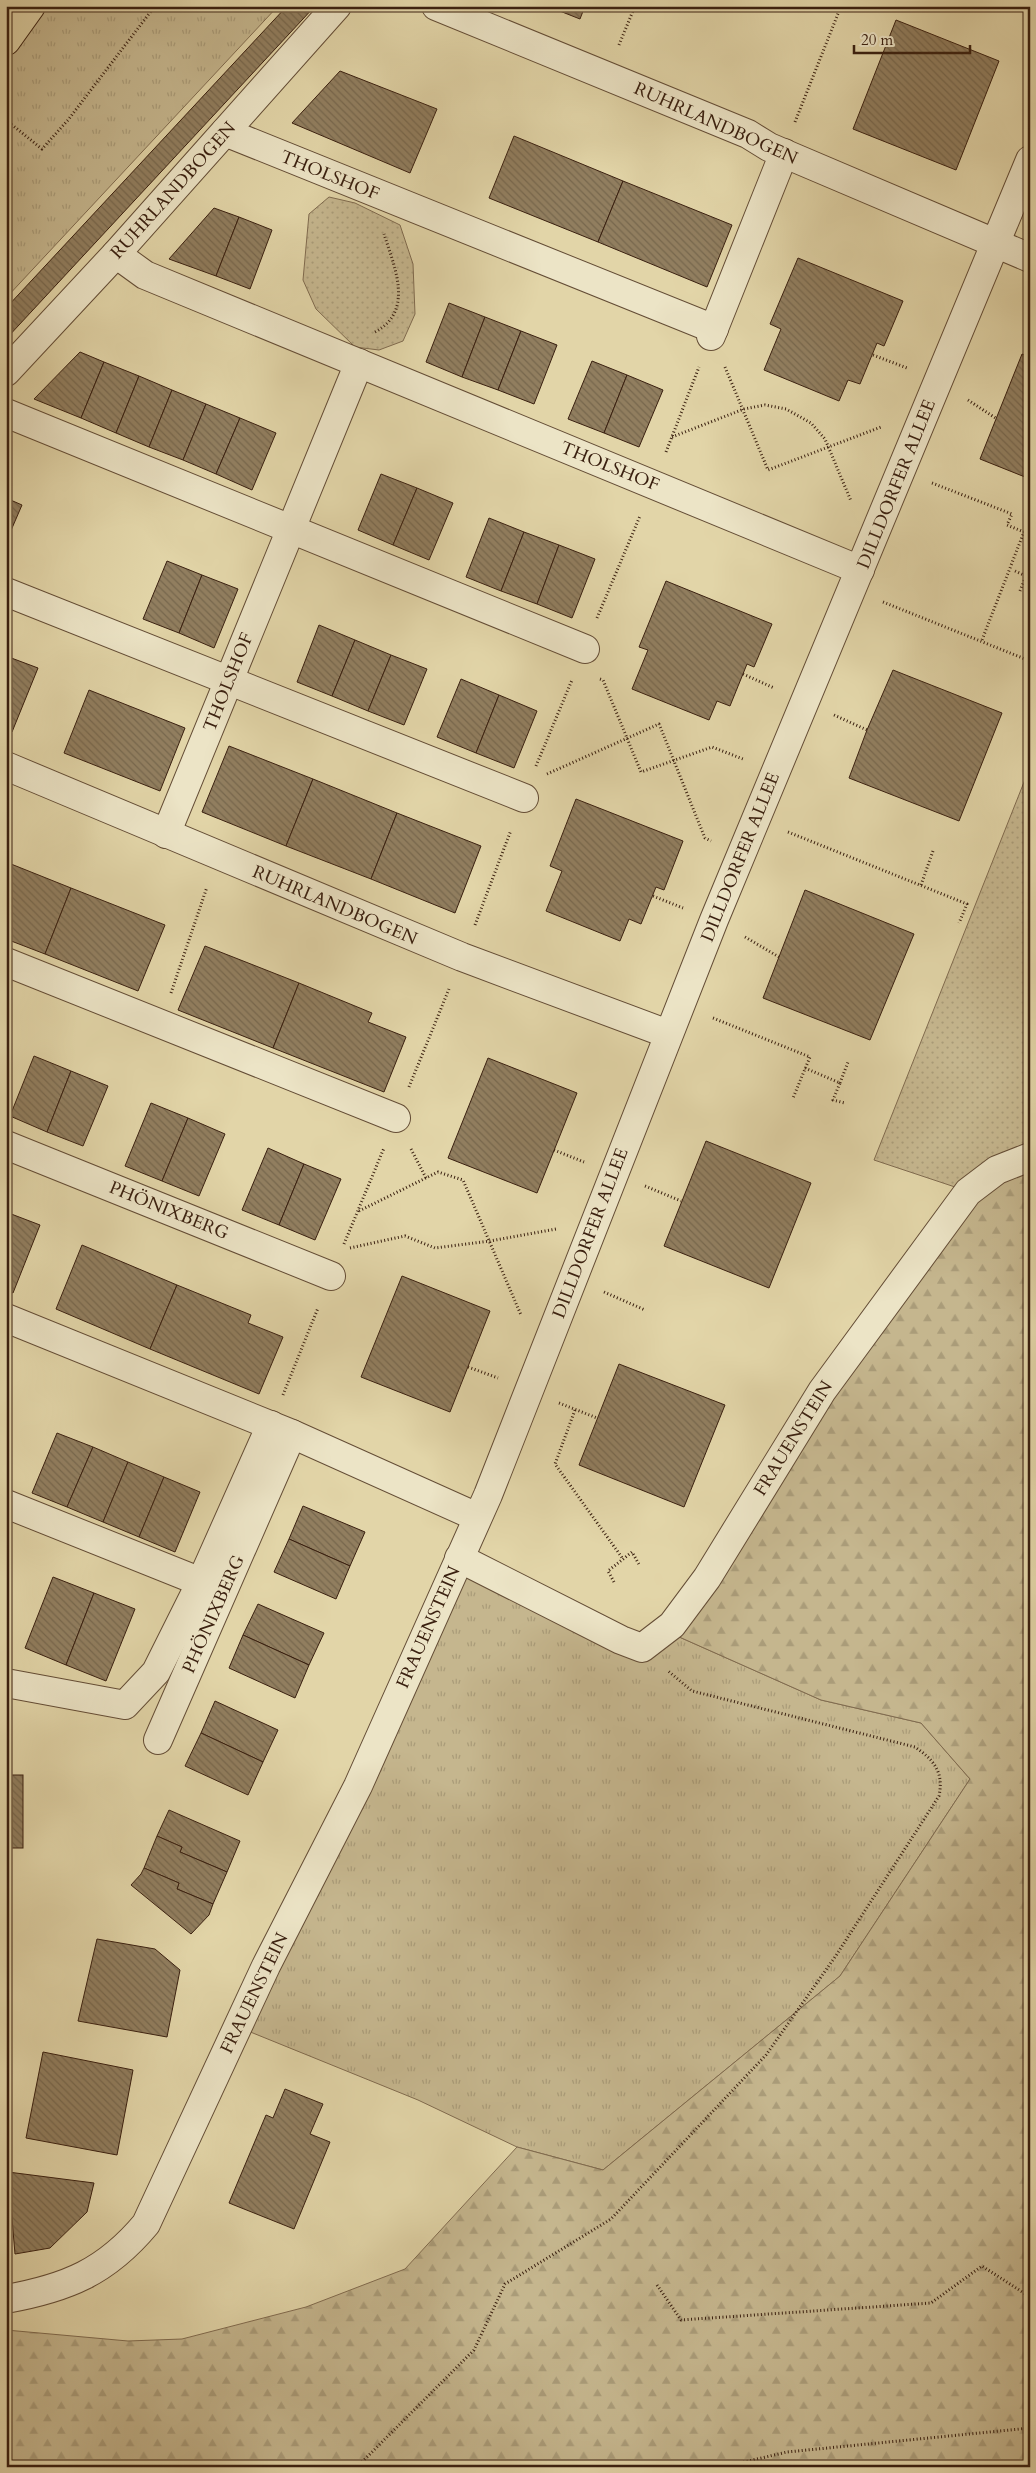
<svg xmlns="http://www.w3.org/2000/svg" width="1036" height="2473" font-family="Cardo,serif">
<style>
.grass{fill:url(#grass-tufts);stroke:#806b4f}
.forest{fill:url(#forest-firs);stroke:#806b4f}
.park{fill:url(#park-dots);stroke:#806b4f}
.building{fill:url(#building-back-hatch);stroke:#3a2010}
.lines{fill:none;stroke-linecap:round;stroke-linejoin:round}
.minor-casing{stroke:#644d36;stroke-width:30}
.highway-casing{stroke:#3a2010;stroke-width:30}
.path{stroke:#3a2010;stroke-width:3;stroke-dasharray:1 2.5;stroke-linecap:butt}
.minor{stroke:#ece4c6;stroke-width:28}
.highway{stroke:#e2d5a8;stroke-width:28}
.labels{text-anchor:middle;stroke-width:5;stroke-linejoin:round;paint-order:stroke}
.street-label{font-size:18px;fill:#3a2010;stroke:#ece4c6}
</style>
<defs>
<pattern id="grass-tufts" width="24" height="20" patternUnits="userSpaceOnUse" patternTransform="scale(1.25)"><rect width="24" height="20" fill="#c5b68e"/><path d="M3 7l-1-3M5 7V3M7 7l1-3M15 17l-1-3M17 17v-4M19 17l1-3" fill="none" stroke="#aa9c79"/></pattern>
<pattern id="forest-firs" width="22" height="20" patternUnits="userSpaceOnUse" patternTransform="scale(1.25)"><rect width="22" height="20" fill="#c5b68e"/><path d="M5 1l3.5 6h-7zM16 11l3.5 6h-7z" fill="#aa9c79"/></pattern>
<pattern id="park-dots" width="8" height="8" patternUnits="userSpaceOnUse" patternTransform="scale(1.25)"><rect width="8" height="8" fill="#c5b68e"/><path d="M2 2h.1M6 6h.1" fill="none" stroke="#aa9c79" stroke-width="1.8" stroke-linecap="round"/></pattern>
<pattern id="building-back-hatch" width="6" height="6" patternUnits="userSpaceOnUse" patternTransform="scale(1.25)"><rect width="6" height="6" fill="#917e5f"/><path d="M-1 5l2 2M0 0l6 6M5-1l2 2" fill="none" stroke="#77674d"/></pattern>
</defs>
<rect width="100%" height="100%" fill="#e2d5a8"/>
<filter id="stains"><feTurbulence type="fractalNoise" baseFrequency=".004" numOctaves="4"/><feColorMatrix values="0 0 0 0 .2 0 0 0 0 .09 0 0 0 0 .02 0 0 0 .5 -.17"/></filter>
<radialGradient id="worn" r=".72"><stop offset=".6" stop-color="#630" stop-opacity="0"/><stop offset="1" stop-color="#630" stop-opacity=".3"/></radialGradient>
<!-- grass -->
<g class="grass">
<polygon points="31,6 278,6 6,298 6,54"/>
<polygon points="460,1564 621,1644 668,1632 821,1700 921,1723 970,1779 840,1976 603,2170 517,2147 418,2100 243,2029"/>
</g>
<!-- forest -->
<polygon class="forest" points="1030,1166 1030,2467 6,2467 6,2330 128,2341 182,2339 306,2307 405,2269 517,2147 603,2170 840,1976 970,1779 921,1723 821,1700 668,1632 969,1196"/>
<!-- park -->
<g class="park">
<polygon points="329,197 355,203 400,225 413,264 415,314 403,341 379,350 355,347 316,309 303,280 309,214"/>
<polygon points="1030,767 1030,1155 961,1189 874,1160"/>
</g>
<!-- building -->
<g class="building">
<polygon points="287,6 315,6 6,339 6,308"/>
<polygon points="547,6 585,6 580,19"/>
<polygon points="896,20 999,61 956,170 853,129"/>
<polygon points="340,71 437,109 410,173 292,123"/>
<polygon points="514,136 623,181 598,242 489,198"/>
<polygon points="623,181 732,225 707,287 598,242"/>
<polygon points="214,208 239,217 216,276 169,259"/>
<polygon points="239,217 272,230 250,289 216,276"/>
<polygon points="798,258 903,301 884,346 877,343 860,384 848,380 839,401 764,370 781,329 770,324"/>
<polygon points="449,303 485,317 462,377 426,362"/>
<polygon points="485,317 521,331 498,390 462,377"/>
<polygon points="521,331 557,345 534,404 498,390"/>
<polygon points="80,352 104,362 81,418 34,399"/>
<polygon points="1022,354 1030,357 1030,479 980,459"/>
<polygon points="592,361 627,375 604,433 568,419"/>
<polygon points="104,362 139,376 116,433 81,418"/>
<polygon points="627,375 663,390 639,447 604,433"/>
<polygon points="139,376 172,390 149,447 116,433"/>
<polygon points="172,390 206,404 183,460 149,447"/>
<polygon points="206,404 240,418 216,474 183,460"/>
<polygon points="240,418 276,433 252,490 216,474"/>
<polygon points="381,474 417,488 393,545 358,530"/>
<polygon points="417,488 453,503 429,560 393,545"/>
<polygon points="6,498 22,505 6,542"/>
<polygon points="489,518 524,532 501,591 466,577"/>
<polygon points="524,532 559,545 537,604 501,591"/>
<polygon points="559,545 595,559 572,618 537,604"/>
<polygon points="167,561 202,575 179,633 143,619"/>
<polygon points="202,575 238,589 214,648 179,633"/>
<polygon points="666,581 772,624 754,667 747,664 730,706 717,701 709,720 632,689 648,650 639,647"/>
<polygon points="319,625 355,640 332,696 297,682"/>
<polygon points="355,640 391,655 368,711 332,696"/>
<polygon points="391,655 427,669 404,725 368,711"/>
<polygon points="6,656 38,668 12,732 6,730"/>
<polygon points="893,670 1002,713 959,821 849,778 867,730"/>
<polygon points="461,679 499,695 476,753 437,737"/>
<polygon points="89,690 185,728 160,791 64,753"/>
<polygon points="499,695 537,711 514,768 476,753"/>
<polygon points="229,746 313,779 286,846 202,812"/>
<polygon points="313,779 397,813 371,879 286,846"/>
<polygon points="576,799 683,841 664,890 656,887 641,924 629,919 620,941 546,911 562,871 550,866"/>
<polygon points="397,813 481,846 455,913 371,879"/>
<polygon points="6,862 71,888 45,954 6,939"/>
<polygon points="71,888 165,925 138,991 45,954"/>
<polygon points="805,890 914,934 870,1040 763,998"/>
<polygon points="205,946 299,983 273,1048 178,1010"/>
<polygon points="299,983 372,1013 368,1022 406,1037 384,1092 273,1048"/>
<polygon points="34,1056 71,1071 47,1132 10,1116"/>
<polygon points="488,1058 577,1093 537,1193 448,1158"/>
<polygon points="71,1071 108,1086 83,1146 47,1132"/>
<polygon points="151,1103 188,1118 162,1181 125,1166"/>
<polygon points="188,1118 225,1134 199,1196 162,1181"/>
<polygon points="706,1141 811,1183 769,1288 664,1246"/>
<polygon points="268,1148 304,1164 279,1225 242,1210"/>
<polygon points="304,1164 341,1179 315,1240 279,1225"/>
<polygon points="6,1212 40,1225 13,1293 6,1290"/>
<polygon points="82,1245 177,1285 150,1349 56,1309"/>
<polygon points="402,1276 490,1311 450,1412 361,1377"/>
<polygon points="177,1285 251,1315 248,1323 283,1337 259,1394 150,1349"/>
<polygon points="619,1364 725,1405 684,1507 579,1465"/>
<polygon points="57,1433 93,1447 67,1507 32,1493"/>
<polygon points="93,1447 128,1462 103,1522 67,1507"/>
<polygon points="128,1462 164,1477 139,1537 103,1522"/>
<polygon points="164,1477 200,1492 175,1552 139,1537"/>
<polygon points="303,1506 365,1532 350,1566 289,1539"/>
<polygon points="289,1539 350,1566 336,1599 274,1572"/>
<polygon points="53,1577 94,1593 66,1665 25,1648"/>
<polygon points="94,1593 135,1609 106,1681 66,1665"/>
<polygon points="258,1604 324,1633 309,1665 243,1635"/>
<polygon points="243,1635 309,1665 295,1698 229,1668"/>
<polygon points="215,1701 278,1730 263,1762 201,1733"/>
<polygon points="201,1733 263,1762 248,1795 185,1766"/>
<rect x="6" y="1775" width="17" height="73"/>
<polygon points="169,1810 240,1841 227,1872 180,1852 182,1847 157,1836"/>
<polygon points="157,1836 182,1847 180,1852 227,1872 213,1904 177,1889 179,1883 144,1868"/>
<polygon points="144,1868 179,1883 177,1889 213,1904 209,1915 191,1934 131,1885 141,1874"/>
<polygon points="97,1939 155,1949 180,1970 167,2037 78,2021"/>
<polygon points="43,2052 133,2070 117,2155 26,2138"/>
<polygon points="285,2089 323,2104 310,2134 330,2142 294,2229 229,2203 266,2115 273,2118"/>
<polygon points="8,2172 94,2183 87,2212 50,2248 15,2254"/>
</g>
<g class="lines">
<!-- minor casing -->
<g class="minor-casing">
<g id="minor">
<polyline points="436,6 748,134 769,147 1030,258"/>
<polyline points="225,132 714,329"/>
<polyline points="116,254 145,275 860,570"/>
<polyline points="711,336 784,153"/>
<polyline points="6,372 116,254 337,6"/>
<polyline points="6,413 585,649"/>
<polyline points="6,592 524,798"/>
<polyline points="6,766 462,957 668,1034"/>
<polyline points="166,834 359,363"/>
<polyline points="6,962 396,1118"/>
<polyline points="6,1145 331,1276"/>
<polyline points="6,1318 292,1434 477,1517"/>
<polyline points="6,1504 201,1582"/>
<polyline points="459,1558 621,1640 642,1648 672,1625 707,1578 822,1391 968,1192 997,1170 1030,1157"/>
<polyline points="6,1683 125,1705 156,1672 201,1582 271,1425"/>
<polyline points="158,1740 292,1434"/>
<path d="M6,2299C67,2288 106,2272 146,2224L266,1966L358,1786L488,1495L714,920L1030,160"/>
</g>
</g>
<!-- highway casing -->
<g class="highway-casing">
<polyline id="highway" points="6,41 31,6"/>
</g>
<!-- path -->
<g class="path">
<polyline points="619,45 635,6"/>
<polyline points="6,120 42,149 68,120 155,6"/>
<polyline points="795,122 841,6"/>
<path d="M375,332C415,311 394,266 384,234"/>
<polyline points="873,355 907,368"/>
<polyline points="725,367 768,470 881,427"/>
<polyline points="968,400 997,419"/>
<polyline points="672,437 744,409 765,405 786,409 811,423 825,439 851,501"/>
<polyline points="666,452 699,367"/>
<polyline points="932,483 1012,514 1007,525 1024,532 982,640"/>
<polyline points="1015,571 1030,578"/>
<polyline points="1020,591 1026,576"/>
<polyline points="883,602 1030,661"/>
<polyline points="597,618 640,516"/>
<polyline points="743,674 774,688"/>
<polyline points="600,679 603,680 641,772 712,747 743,759"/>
<polyline points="834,715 867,730"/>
<polyline points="536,766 572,680"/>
<polyline points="547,774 659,724 705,838 711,841"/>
<polyline points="788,832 967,904 959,923"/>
<polyline points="921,885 933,851"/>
<polyline points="653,896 683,908"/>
<polyline points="475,925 511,830"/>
<polyline points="745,937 779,957"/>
<polyline points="171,993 207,887"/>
<polyline points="713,1018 810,1057 793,1098"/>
<polyline points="805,1068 840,1083 833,1100 845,1103"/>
<polyline points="840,1083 848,1062"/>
<polyline points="409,1087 449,989"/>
<polyline points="411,1149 426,1178"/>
<polyline points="554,1150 584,1162"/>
<polyline points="645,1186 681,1201"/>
<polyline points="359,1211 438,1172 463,1180 521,1315"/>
<polyline points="344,1244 384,1148"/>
<polyline points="350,1248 405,1236 435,1248 490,1241 556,1229"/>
<polyline points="604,1292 645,1310"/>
<polyline points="468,1367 498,1378"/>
<polyline points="283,1395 318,1308"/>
<polyline points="559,1403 597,1418"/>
<polyline points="575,1410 555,1464 623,1559"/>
<polyline points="614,1582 608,1571 632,1552 640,1566"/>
<polyline points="657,2285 681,2320 931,2303 982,2266 1030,2297"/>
<path d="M357,2467L474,2350L505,2284L611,2219L766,2055L835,1957L939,1796C944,1772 934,1760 915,1747L692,1691L667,1670"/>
<polyline points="723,2467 787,2452 1030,2428"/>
</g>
<!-- minor -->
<use href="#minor" class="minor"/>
<!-- highway -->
<use href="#highway" class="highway"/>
</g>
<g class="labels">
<!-- street labels -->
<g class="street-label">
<text transform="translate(716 123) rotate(24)" y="6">RUHRLANDBOGEN</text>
<text transform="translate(330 175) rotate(22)" y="6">THOLSHOF</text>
<text transform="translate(173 190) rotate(-48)" y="6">RUHRLANDBOGEN</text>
<text transform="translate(610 466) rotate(22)" y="6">THOLSHOF</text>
<text transform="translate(896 484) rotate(-68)" y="6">DILLDORFER ALLEE</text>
<text transform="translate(228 682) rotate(-68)" y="6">THOLSHOF</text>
<text transform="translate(740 857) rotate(-68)" y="6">DILLDORFER ALLEE</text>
<text transform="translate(335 905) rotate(23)" y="6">RUHRLANDBOGEN</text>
<text transform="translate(169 1210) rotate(22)" y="6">PHÖNIXBERG</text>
<text transform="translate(590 1233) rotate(-69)" y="6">DILLDORFER ALLEE</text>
<text transform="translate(793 1438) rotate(-58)" y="6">FRAUENSTEIN</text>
<text transform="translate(213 1614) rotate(-66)" y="6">PHÖNIXBERG</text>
<text transform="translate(428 1627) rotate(-66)" y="6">FRAUENSTEIN</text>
<text transform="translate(254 1993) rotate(-64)" y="6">FRAUENSTEIN</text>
</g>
</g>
<!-- margin -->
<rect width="1036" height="2473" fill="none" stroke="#e2d5a8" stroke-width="25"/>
<rect x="8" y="8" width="1021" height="2458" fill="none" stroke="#3a2010" stroke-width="2.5"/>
<rect x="12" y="12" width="1011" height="2448" fill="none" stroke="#3a2010"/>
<!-- scale -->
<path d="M854 45v8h116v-8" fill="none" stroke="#3a2010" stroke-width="2.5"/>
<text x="861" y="45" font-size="15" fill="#3a2010" stroke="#ece4c6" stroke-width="4" paint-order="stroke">20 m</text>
<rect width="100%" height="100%" filter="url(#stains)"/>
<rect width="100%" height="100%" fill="url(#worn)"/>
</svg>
